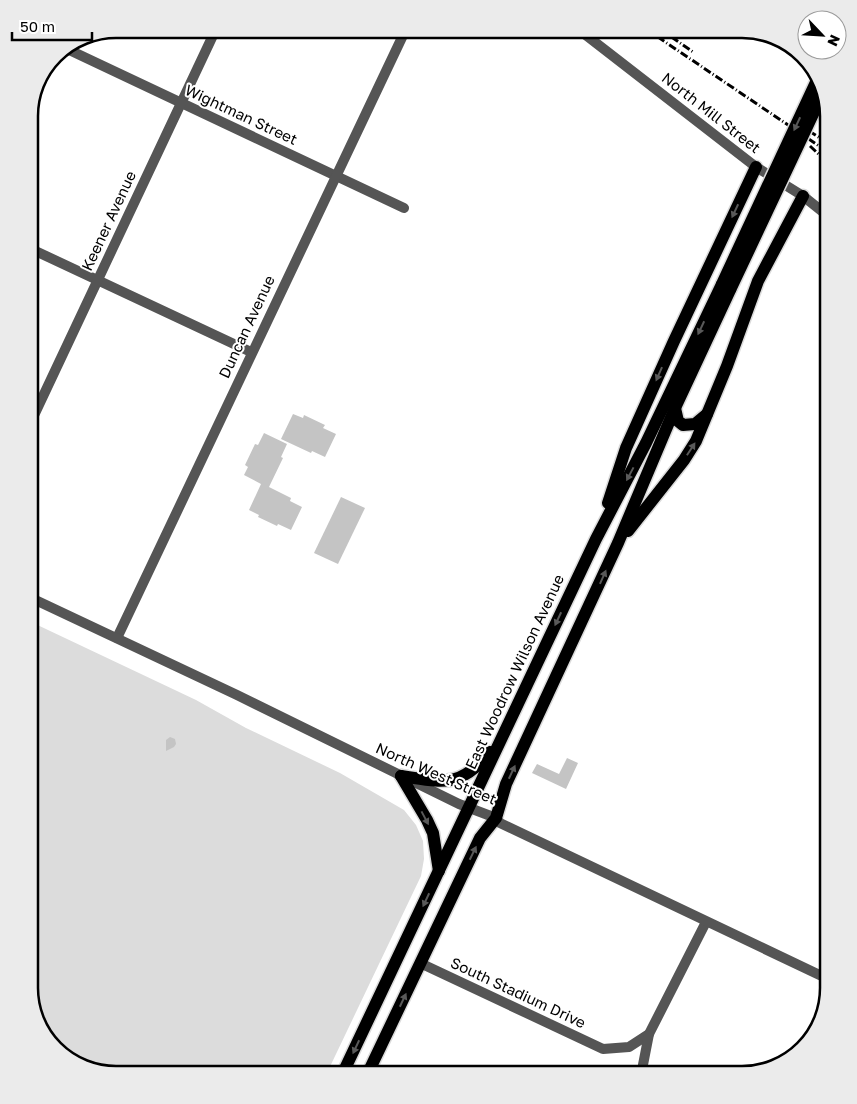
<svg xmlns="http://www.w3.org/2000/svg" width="857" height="1104" font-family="'Golos Text',sans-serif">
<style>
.green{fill:#dcdcdc}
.building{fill:#c4c4c4}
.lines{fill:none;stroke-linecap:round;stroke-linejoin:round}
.primary-casing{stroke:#dbdbdb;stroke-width:15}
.minor{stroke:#555;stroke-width:10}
.tertiary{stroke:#555;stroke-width:10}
.primary{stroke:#000;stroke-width:12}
.rail{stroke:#000;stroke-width:3;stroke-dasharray:8 2.5 1 2.5;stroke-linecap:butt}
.primary-bridge-casing{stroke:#dbdbdb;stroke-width:15;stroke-linecap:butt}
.primary-bridge{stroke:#000;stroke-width:12}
.oneway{fill:#595959}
.labels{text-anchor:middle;stroke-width:4;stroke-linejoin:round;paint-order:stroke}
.street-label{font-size:15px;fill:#000;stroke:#fff}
.rim{fill:none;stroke:#000;stroke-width:2.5}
</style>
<rect width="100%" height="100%" fill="#fff"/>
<!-- green -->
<polygon class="green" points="29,621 196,700 246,728 340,773 404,810 416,825 423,841 424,859 421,876 326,1075 115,1075 72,1064 43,1036 29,988"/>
<!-- building -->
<g class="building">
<polygon points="293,414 303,418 304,415 325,425 323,428 336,434 325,457 312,451 311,453 281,439"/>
<polygon points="264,433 287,444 281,457 283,458 269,487 291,498 290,501 302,507 291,530 278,524 277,526 258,517 259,515 249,510 261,484 244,475 248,467 245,465 255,444 258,445"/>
<polygon points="341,497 365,508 338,564 314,553"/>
<polygon points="170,737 175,739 176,744 174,747 166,751 166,740"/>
<polygon points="567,758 578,763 566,789 532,773 537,764 559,774"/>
</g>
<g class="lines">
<!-- primary casing -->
<g class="primary-casing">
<g id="primary">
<polyline points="675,408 678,421 683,425 695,424 707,414"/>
<polyline points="608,503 626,448 674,341 756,167"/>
<polyline points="628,531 684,460 696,441 727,366 758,281 803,196"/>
<path d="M401,776C443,782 460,789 490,752"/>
<polyline points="401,776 427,820 433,833 439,871"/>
<polyline points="342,1075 596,539 646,443 722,284"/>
<polyline points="367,1075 480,838 496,818 506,784 618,543 675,408 731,288"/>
</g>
</g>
<!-- minor -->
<g class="minor">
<polyline points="65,48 404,208"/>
<polyline points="29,248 251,352"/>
<polyline points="29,426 216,29"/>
<polyline points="117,638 406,29"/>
<polyline points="420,963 603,1049 629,1047 649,1034 706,922"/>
<polyline points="641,1075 649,1034"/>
</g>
<!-- tertiary -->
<g class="tertiary">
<polyline points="578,29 756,167 803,196 828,216"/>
<polyline points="29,597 237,695 459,804 496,818 500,823 828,979"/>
</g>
<!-- primary -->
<use href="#primary" class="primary"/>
<!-- rail -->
<g class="rail">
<polyline points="646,29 828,152"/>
<polyline points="660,29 693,52"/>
<polyline points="809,131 828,143"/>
<polyline points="810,146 828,163"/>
</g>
<!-- primary-bridge casing -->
<g class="primary-bridge-casing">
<g id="primary-bridge">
<polyline points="722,284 817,80"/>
<polyline points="731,288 822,95"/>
</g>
</g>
<!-- primary-bridge -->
<use href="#primary-bridge" class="primary-bridge"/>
</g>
<!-- one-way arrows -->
<defs><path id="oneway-solid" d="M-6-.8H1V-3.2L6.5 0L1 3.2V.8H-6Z" transform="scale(1.25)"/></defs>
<g class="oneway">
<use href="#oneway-solid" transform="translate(797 124) rotate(115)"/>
<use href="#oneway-solid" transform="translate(735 211) rotate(115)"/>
<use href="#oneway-solid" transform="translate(701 328) rotate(115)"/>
<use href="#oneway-solid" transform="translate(659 374) rotate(114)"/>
<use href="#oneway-solid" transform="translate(691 449) rotate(-57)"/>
<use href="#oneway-solid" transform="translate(630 474) rotate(118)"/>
<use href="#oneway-solid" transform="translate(603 577) rotate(-66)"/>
<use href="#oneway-solid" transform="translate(558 619) rotate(115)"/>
<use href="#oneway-solid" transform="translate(512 772) rotate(-65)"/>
<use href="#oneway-solid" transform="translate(425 818) rotate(62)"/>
<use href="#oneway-solid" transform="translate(473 853) rotate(-64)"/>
<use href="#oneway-solid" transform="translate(426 900) rotate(115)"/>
<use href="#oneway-solid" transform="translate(403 1000) rotate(-65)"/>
<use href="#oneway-solid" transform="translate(356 1047) rotate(115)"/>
</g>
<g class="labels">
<!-- street labels -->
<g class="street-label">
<text transform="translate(711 113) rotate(38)" y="5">North Mill Street</text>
<text transform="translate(241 115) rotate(25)" y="5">Wightman Street</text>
<text transform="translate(109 221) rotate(-65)" y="5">Keener Avenue</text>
<text transform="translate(247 327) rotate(-65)" y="5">Duncan Avenue</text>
<text transform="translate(515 672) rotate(-65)" y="5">East Woodrow Wilson Avenue</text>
<text transform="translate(436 774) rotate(24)" y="5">North West Street</text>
<text transform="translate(518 993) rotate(25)" y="5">South Stadium Drive</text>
</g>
</g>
<!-- crop -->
<path d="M0 0H857V1104H0ZM116 38H742A78 78 0 0 1 820 116V988A78 78 0 0 1 742 1066H116A78 78 0 0 1 38 988V116A78 78 0 0 1 116 38Z" fill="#ebebeb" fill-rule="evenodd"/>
<path class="rim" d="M116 38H742A78 78 0 0 1 820 116V988A78 78 0 0 1 742 1066H116A78 78 0 0 1 38 988V116A78 78 0 0 1 116 38Z"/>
<!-- north arrow -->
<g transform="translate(822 35) rotate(115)"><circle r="24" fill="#ffffff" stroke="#999999"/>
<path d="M0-4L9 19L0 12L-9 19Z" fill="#000000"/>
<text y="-8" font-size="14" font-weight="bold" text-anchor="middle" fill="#000000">N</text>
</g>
<!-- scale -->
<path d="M12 32v8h80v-8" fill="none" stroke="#000000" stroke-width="2.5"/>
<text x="20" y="32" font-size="15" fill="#000000" stroke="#ffffff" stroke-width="4" paint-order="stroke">50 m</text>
</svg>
